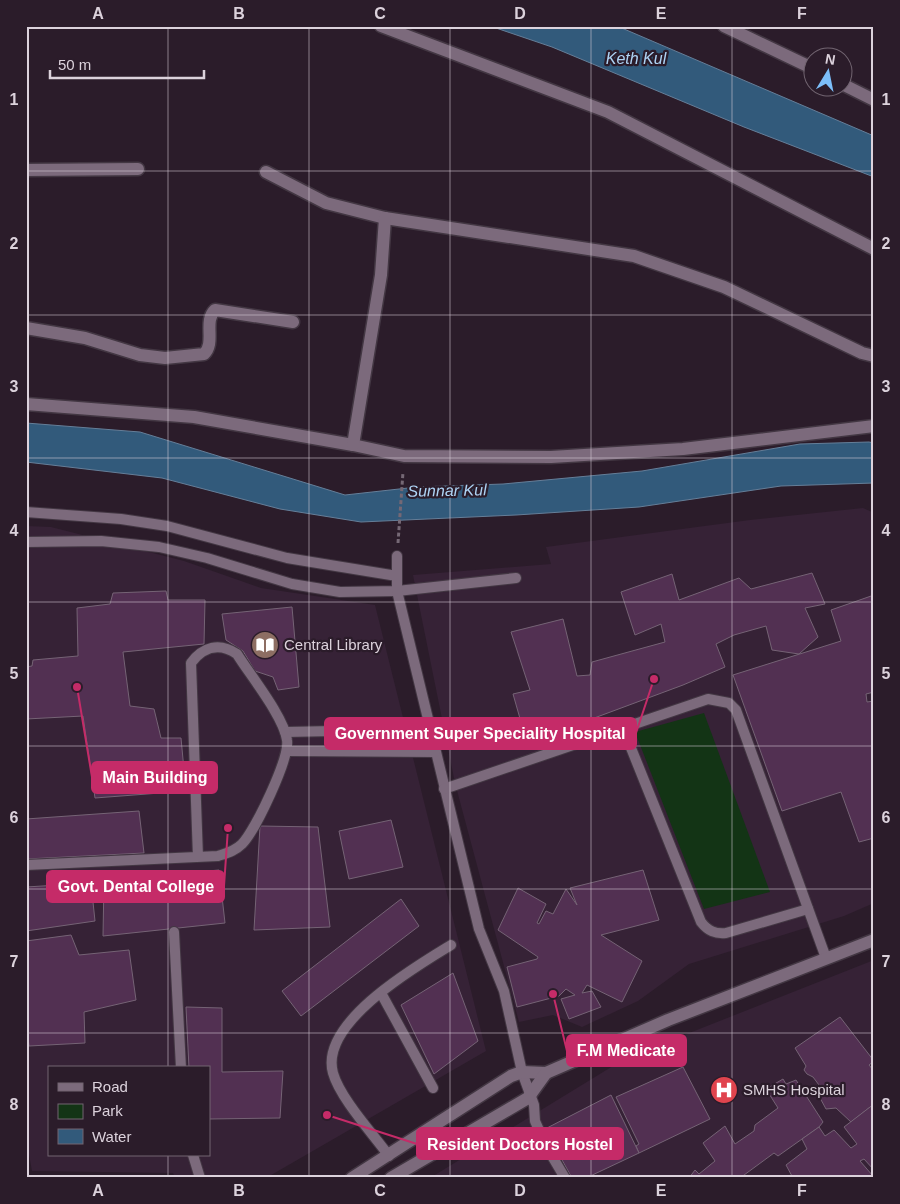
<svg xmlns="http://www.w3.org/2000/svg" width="900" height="1204" font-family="Helvetica,sans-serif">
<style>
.built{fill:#362236;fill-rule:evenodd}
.green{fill:#133415}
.water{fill:#325a7b;stroke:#657e98}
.building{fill:#523052;stroke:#756375}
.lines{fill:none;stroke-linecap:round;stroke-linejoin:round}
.service-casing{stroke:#433743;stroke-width:12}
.minor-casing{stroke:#433743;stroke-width:15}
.path{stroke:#756875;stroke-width:3;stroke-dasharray:4 2.5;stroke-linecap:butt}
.service{stroke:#7c6a7c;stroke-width:10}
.minor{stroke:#7c6a7c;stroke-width:12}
.grid{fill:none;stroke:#dcd2dc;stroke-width:1;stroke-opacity:0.55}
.labels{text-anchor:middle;stroke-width:4.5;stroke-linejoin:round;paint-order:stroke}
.poi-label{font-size:15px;fill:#dcd2dc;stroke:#2b1c2a;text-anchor:start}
.water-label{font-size:16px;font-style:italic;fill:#aed3f4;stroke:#2b1c2a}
.leader{fill:none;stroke:#c52b68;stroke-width:2}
.callout-dot{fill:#c52b68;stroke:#2b1c2a;stroke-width:2}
.callout{fill:#c52b68;stroke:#c52b68;stroke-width:2}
.callout-label{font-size:16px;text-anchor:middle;font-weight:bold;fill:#fff}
.neatline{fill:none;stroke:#dcd2dc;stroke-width:2}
.grid-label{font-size:16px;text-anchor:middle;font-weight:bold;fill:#dcd2dc}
</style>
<rect width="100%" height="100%" fill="#2b1c2a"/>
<!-- built -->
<g class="built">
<polygon points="863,508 874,513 874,903 844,916 689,964 638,1001 582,1027 553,1015 519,1022 455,783 413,575 551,564 546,547 750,520"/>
<path d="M26,526L51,527L184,561L261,588L375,605L486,1051L266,1178H175L173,1173L32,1171L26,1138ZM49,1068H209V1155H49Z"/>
<polygon points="874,960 874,1178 430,1178 626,1058"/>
</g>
<!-- green -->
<polygon class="green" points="704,713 770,892 704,909 635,732"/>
<!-- water -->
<g class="water">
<polygon points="490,26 617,26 874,136 874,177 744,127 552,47"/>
<polygon points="26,423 140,432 345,495 417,487 503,484 642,471 800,444 869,442 874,443 874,483 781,486 639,507 516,515 361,522 280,509 162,478 26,462"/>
</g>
<!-- building -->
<g class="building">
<polygon points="812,573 825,604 805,608 818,637 799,654 772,650 766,626 734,635 716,644 725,667 683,685 527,743 513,694 530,690 511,632 563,619 577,676 590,675 592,662 665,642 661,624 635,635 621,592 672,574 679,600 739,578 751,589"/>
<polygon points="166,591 168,600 205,600 204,644 123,652 130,706 154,709 161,738 181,738 186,791 95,798 83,716 26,719 26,667 32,666 33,660 78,656 77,608 110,604 113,593"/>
<polygon points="874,595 874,692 866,694 867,702 874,701 874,838 859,842 841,792 782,811 733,675 841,641 831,610"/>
<polygon points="292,607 299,687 278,690 273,677 255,671 243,651 226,640 222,614"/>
<polygon points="139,811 144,853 26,859 26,819"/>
<polygon points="391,820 403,867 349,879 339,831"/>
<polygon points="260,826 318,827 330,927 254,930"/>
<polygon points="219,870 225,923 103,936 104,880"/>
<polygon points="643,870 659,920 601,935 642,961 622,1002 587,985 582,993 592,991 601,1007 569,1019 561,999 575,995 566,989 559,996 517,1007 507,967 537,959 538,957 498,930 518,888 546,904 537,923 539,924 546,911 553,914 566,889 577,905 570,888"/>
<polygon points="91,883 95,921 26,931 26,887"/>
<polygon points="401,899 419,926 301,1016 282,991"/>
<polygon points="71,935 79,955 129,950 136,1000 84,1012 85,1043 29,1046 26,1021 26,941"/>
<polygon points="453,973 478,1041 434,1074 401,1005"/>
<polygon points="186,1007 222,1008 222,1072 283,1071 280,1118 209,1119 209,1068 189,1068"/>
<polygon points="840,1017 874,1061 869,1065 874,1071 874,1104 851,1122 836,1108 826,1109 819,1096 822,1089 813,1077 807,1074 804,1070 806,1066 795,1048"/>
<polygon points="683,1067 710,1119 639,1153 636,1146 639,1144 616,1097"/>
<polygon points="783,1079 786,1084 796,1080 823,1122 819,1127 778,1156 774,1153 740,1178 689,1178 695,1170 699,1174 715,1161 703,1143 725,1126 735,1144 754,1131 755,1125 778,1108 766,1089"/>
<polygon points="611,1095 639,1153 586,1178 572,1178 545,1129"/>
<polygon points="874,1104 874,1170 864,1159 860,1161 873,1176 871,1178 793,1178 786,1165 807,1149 802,1139 819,1127 825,1136 834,1130 851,1148 857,1144 844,1127"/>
</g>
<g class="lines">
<!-- service casing -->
<g class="service-casing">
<g id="service">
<polyline points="26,512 121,519 167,526 287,558 397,576"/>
<polyline points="26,542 101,541 159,547 207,558 292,584 340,592 397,591 516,578"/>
<polyline points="397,556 397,591 479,929 504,991 522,1072 534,1105 535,1121 546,1146 565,1178"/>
<path d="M623,728L701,922C708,931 715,934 726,933L808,909"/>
<polyline points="285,732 430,729"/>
<polyline points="287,751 435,752"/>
<polyline points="444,789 708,699 729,703 736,710 826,958"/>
<path d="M26,865L218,856C227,853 235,851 242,844C255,831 290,758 287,740C284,717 250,675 237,654C219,642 203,647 191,663L198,857"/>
<polyline points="174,932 181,1068"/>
<polyline points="381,993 433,1088"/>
<polyline points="193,1155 200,1178"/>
<path d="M389,1156C373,1134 340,1098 333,1073C319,1023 415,967 451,945"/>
</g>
</g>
<!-- minor casing -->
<g class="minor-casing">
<g id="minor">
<polyline points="381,26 608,112 874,249"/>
<polyline points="724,26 812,68"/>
<polyline points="842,84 874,100"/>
<polyline points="26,170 138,169"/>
<polyline points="266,172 326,203 385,218 634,256 724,287 862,353 874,356"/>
<path d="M26,328L85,338L140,355L165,358L204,354C216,343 203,321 215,310L293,322"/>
<polyline points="26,404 194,417 353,445 404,456 551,457 683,449 874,426"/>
<polyline points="353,445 381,275 385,218"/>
<polyline points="352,1178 511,1076 522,1072 546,1073 668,1020 874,940"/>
<polyline points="391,1178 528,1098 546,1073"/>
</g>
</g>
<!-- path -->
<polyline class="path" points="398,543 403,472"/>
<!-- service -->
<use href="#service" class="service"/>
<!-- minor -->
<use href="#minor" class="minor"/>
</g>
<!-- grid -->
<path class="grid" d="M168,26V1068M309,26V1178M450,26V1178M591,26V1178M732,26V1178M26,171H874M26,315H874M26,458H874M26,602H874M26,746H874M26,889H874M26,1033H874M168,1155V1178"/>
<!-- icons -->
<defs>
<g id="library-disc" transform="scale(1.4375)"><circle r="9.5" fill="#8d6e63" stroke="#2b1c2a"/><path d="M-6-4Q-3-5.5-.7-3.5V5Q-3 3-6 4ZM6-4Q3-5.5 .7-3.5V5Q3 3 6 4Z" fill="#fff"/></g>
<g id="hospital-disc" transform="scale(1.4375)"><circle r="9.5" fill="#e0444e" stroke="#2b1c2a"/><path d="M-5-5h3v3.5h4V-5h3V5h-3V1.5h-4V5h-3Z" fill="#fff"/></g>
</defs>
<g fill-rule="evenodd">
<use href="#library-disc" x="265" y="645"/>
<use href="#hospital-disc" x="724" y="1090"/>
</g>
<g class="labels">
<!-- poi labels -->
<g class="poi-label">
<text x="284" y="650">Central Library</text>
<text x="743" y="1095">SMHS Hospital</text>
</g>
<!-- water labels -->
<g class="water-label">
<text x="636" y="64">Keth Kul</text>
<text transform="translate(447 490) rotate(-1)" y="6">Sunnar Kul</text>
</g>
</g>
<!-- callouts -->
<path class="leader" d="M654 679L636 733M77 687L92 777M228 828L224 886M553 994L567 1051M327 1115L417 1144"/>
<g class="callout-dot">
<circle cx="654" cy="679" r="5"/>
<circle cx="77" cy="687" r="5"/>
<circle cx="228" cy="828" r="5"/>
<circle cx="553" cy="994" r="5"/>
<circle cx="327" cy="1115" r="5"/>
</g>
<g class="callout">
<rect x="325" y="718" width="311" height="31" rx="5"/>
<rect x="92" y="762" width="125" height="31" rx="5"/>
<rect x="47" y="871" width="177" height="31" rx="5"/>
<rect x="567" y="1035" width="119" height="31" rx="5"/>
<rect x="417" y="1128" width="206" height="31" rx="5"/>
</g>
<g class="callout-label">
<text x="480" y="739">Government Super Speciality Hospital</text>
<text x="155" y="783">Main Building</text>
<text x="136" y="892">Govt. Dental College</text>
<text x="626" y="1056">F.M Medicate</text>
<text x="520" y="1150">Resident Doctors Hostel</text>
</g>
<!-- border -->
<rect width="900" height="1204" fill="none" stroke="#2b1c2a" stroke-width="55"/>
<!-- legend -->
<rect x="48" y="1066" width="162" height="90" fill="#2b1c2a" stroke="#726571"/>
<rect x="58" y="1083" width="25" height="8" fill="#7c6a7c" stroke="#726571"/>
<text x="92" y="1092" font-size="15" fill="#dcd2dc">Road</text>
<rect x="58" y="1104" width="25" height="15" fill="#133415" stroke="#726571"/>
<text x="92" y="1116" font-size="15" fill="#dcd2dc">Park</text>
<rect x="58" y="1129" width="25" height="15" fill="#325a7b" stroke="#726571"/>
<text x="92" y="1142" font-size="15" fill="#dcd2dc">Water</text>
<!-- north arrow -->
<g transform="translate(828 72) rotate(10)"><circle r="24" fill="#2b1c2a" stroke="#726571"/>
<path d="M0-4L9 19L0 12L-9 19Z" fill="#7cbef9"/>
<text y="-8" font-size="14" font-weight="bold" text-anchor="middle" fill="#dcd2dc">N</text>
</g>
<!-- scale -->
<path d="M50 70v8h154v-8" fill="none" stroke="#dcd2dc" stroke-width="2.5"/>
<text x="58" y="70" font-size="15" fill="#dcd2dc" stroke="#2b1c2a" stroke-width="4" paint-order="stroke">50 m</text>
<rect x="28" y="28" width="844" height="1148" class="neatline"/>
<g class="grid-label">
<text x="98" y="19">A</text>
<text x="239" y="19">B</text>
<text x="380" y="19">C</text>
<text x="520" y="19">D</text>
<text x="661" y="19">E</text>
<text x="802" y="19">F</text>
<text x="14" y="105">1</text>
<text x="886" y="105">1</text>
<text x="14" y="249">2</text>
<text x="886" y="249">2</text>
<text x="14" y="392">3</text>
<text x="886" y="392">3</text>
<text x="14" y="536">4</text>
<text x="886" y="536">4</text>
<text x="14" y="679">5</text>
<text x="886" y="679">5</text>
<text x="14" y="823">6</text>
<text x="886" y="823">6</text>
<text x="14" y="967">7</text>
<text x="886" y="967">7</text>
<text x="14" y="1110">8</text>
<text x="886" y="1110">8</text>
<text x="98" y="1196">A</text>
<text x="239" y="1196">B</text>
<text x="380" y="1196">C</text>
<text x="520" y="1196">D</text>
<text x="661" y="1196">E</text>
<text x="802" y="1196">F</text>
</g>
</svg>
